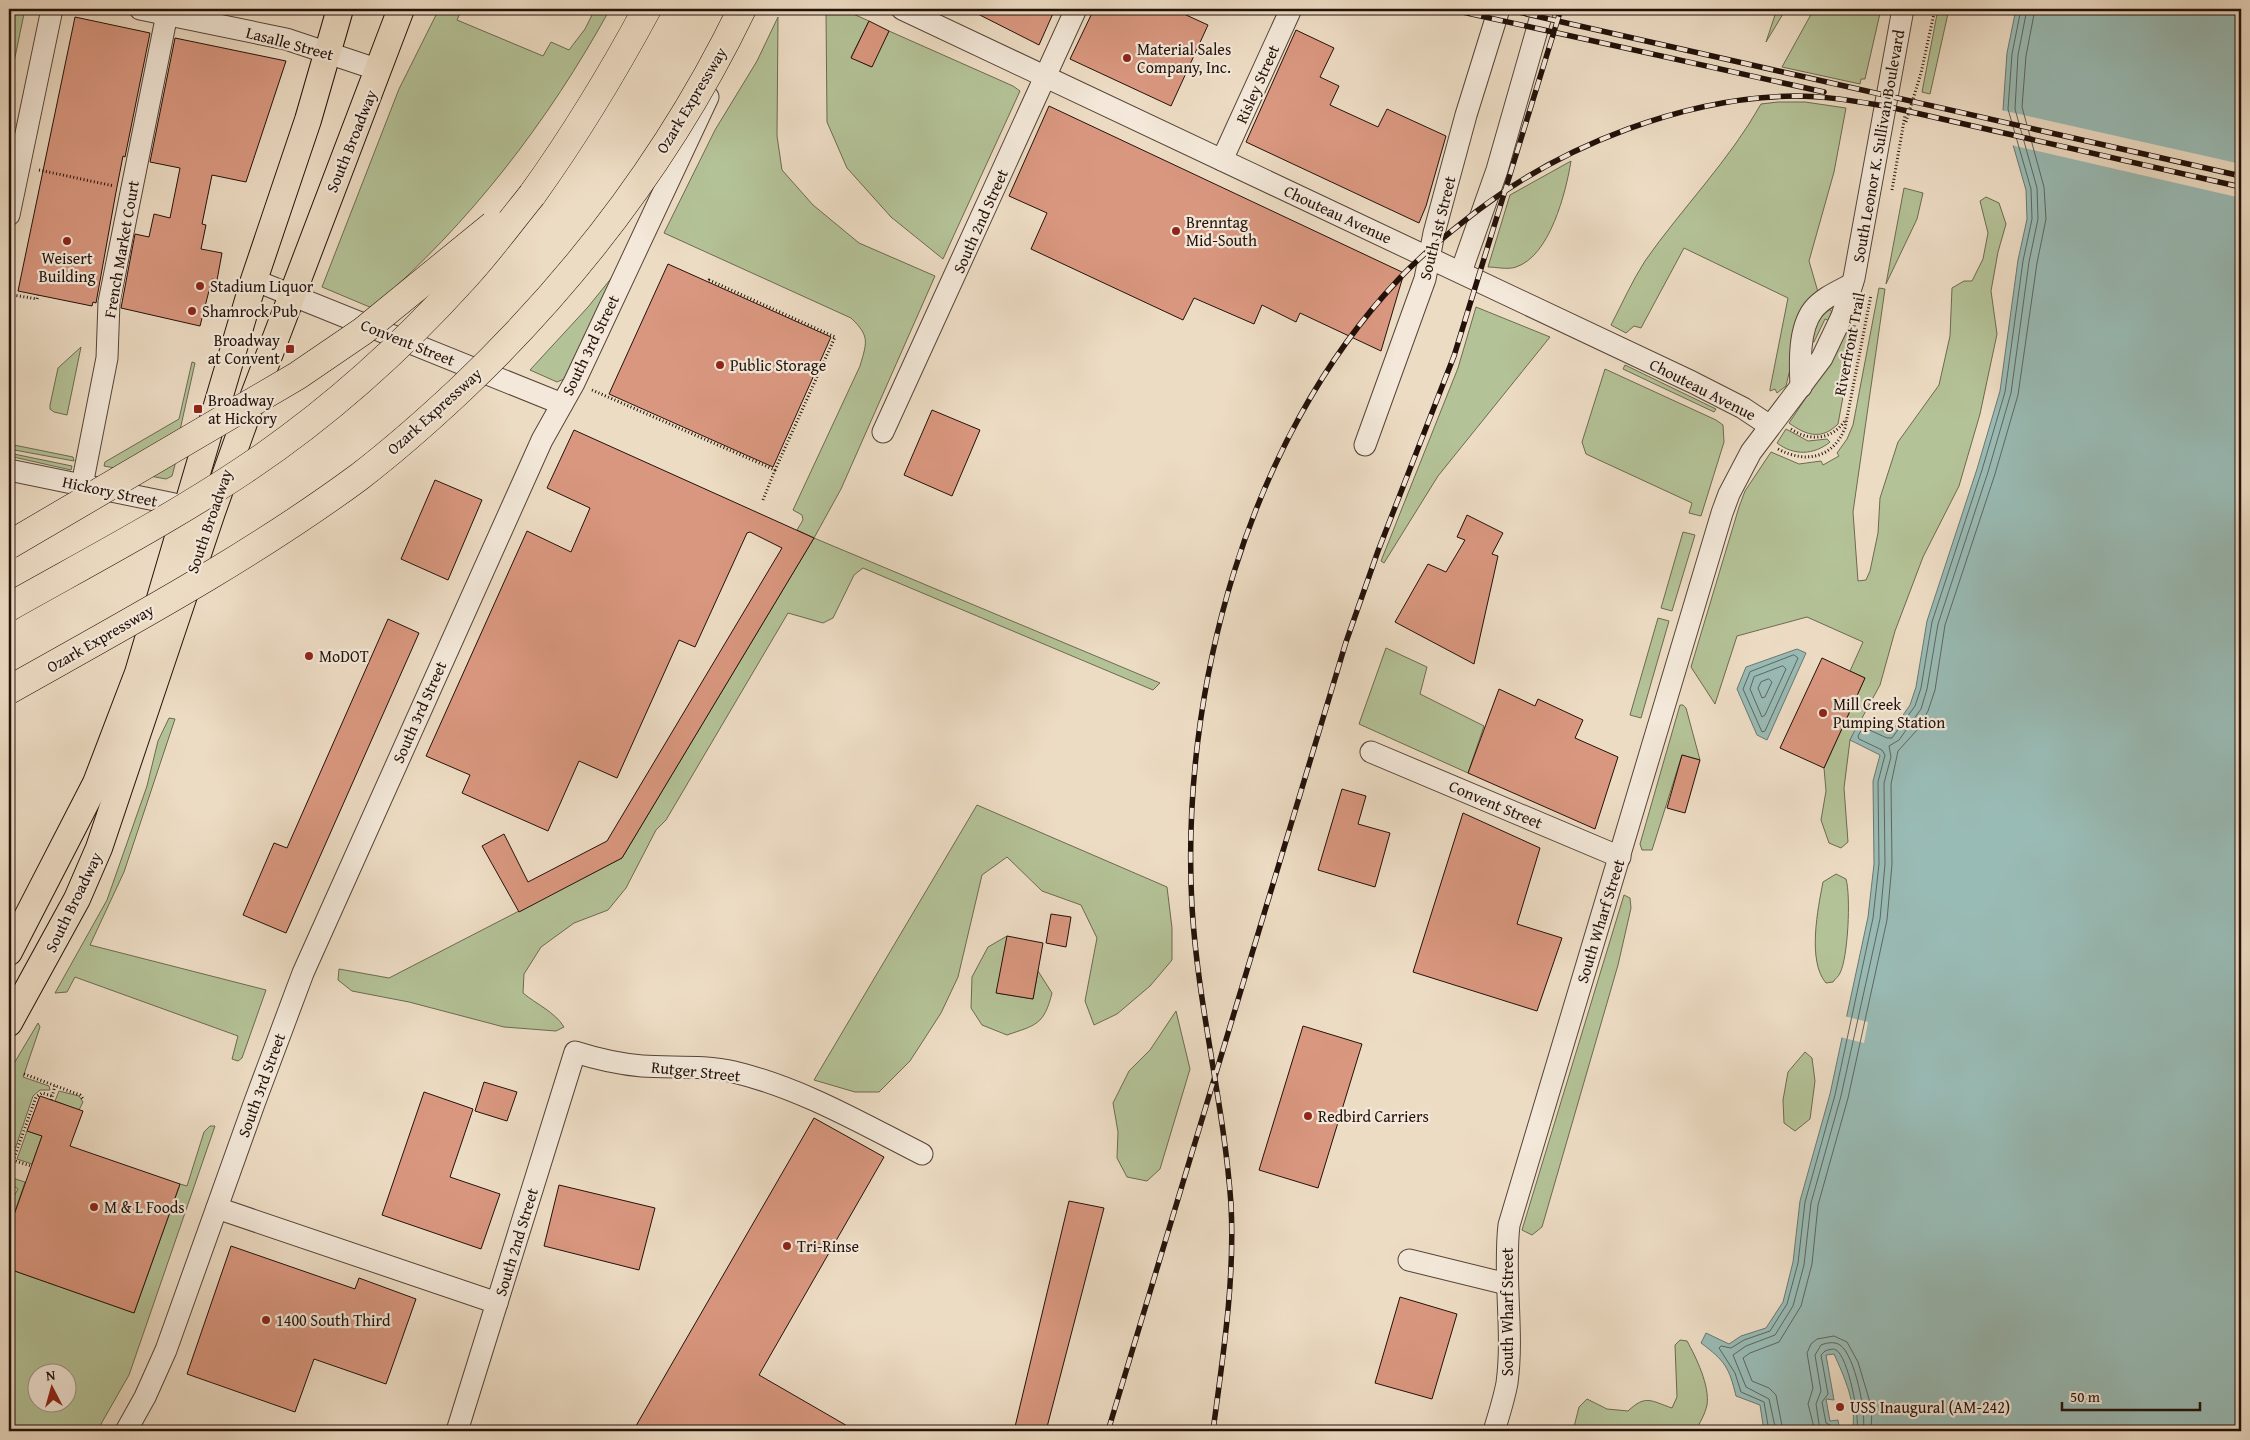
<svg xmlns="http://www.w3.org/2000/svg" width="2250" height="1440" font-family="'Gentium Book Plus',serif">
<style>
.green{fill:#b4c297;stroke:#6c6a50;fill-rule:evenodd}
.water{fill:#99bbb5;stroke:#6a7771}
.pier{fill:#eddcc4}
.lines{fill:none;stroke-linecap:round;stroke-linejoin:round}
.shore{stroke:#5e6660;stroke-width:1}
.building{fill:#d9977f;stroke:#23110a}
.minor-casing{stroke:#564438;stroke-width:23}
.major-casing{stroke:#23110a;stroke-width:28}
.highway-casing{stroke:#23110a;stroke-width:29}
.path{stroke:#23110a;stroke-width:3;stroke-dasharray:1 2.5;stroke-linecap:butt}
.minor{stroke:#f3e8d9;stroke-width:21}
.major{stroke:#eddcc4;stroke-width:26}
.highway{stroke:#eddcc4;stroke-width:28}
.rail-casing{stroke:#23110a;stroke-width:5.5}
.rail{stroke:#f3e8d9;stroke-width:4;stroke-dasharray:11;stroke-linecap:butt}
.highway-bridge-casing{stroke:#23110a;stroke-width:29;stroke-linecap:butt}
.highway-bridge{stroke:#eddcc4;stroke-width:28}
.poi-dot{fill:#8f2418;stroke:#f3e8d9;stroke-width:2}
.labels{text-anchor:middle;stroke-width:4.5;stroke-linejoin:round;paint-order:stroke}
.street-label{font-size:16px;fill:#23110a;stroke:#f3e8d9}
.poi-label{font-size:16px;fill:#23110a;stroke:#f3e8d9;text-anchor:start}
</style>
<rect width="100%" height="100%" fill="#eddcc4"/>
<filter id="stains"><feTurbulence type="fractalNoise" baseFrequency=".004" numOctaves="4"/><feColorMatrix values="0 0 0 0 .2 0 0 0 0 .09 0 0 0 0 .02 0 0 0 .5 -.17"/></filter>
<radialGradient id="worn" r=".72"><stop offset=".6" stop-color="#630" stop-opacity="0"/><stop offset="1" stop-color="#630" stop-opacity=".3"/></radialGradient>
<!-- green -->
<g class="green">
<polygon points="9,9 25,9 9,86"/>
<path d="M439,9H462L457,20L543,56L551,42L569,50L585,29L595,9H610C548,122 470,223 372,308L322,287L399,89Z"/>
<polygon points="820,9 842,9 869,21 851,57 871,67 889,31 1013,86 1020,91 943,259 891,217 847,168 827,122 826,12"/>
<polygon points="1777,9 1786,9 1766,42"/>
<polygon points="1814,9 1881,9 1865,79 1861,79 1860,84 1782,67"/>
<polygon points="1938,9 1949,9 1930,94 1922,92"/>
<path d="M778,17L777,136L782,170L813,205L859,243L935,276L841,489L814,538L1160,683L1153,690L863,568L854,575L833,618L823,623L788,613L666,820L656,830L626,888L608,910L574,923L541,947L524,974L523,993C536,1004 555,1012 564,1027L556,1031L504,1027L409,1002L352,991L338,980L339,969L389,978L622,858L814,538L797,530L803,520L802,515L793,510L860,366C867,342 870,336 851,318L664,233L715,130L757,61Z"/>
<path d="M1778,102H1805L1846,108L1834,172L1809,261L1818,292L1794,352L1786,386L1777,393L1775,389L1770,391V389L1788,298L1684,248L1641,328L1634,326L1626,333L1611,325C1622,304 1632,281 1645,261C1682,208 1729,161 1761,104Z"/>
<path d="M1571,161C1566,192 1550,256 1516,267C1508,270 1496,267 1488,267L1510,195Z"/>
<polygon points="1904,188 1923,193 1917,219 1886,284"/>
<polygon points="1986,197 1999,203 2006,224 1998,252 1991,291 1997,334 1980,414 1959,486 1923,557 1895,631 1880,685 1850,740 1844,788 1848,842 1841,848 1829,843 1821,820 1826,791 1824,768 1865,678 1850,671 1863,642 1807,617 1737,636 1715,704 1691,667 1739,507 1745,491 1771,452 1799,464 1821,461 1823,465 1839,456 1837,453 1847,439 1853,425 1879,288 1885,289 1853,512 1858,581 1866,580 1870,571 1878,533 1880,498 1898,442 1939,385 1950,336 1952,288 1964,281 1972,281 1983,259 1988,233 1980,201"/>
<polygon points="613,276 564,379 557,382 530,370 588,307"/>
<polygon points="1476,307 1550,337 1438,476 1384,563 1381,561 1458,368"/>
<polygon points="1827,308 1833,312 1830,321 1825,319 1814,342 1809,340 1824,309"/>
<path d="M1850,325L1856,326L1838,424C1822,440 1807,436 1789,423L1832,359Z"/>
<polygon points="81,347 67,415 54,412 50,409 50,405 58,368"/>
<polygon points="192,362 195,363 180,430 115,468 104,466 105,462 179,419"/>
<polygon points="1625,365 1716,409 1714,412 1623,369"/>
<polygon points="1605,369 1716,420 1723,425 1724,442 1701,516 1689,513 1692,503 1586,454 1582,442"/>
<path d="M1786,429L1808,441L1827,439L1830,442C1814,455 1794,456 1777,443Z"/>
<polygon points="9,444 73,457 74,461 9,449"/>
<polygon points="9,453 72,466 71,470 9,456"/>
<polygon points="176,461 172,476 166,479 150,476"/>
<polygon points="1683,532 1695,535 1672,611 1661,608"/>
<polygon points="1658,618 1669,621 1641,718 1630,715"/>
<polygon points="1386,648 1427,667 1420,694 1484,726 1468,773 1359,724"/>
<polygon points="1680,705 1683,705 1686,708 1700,760 1682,755 1652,850 1642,850 1640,844"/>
<polygon points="169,718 175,719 124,872 90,945 266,990 242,1058 238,1061 232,1059 238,1036 75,977 67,992 55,993 107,900 147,786 158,741"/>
<polygon points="977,805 1167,887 1172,928 1172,960 1150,986 1117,1014 1094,1025 1085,1001 1097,938 1081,905 1042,891 1007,857 982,875 958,977 941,1013 910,1061 879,1092 855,1092 814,1080"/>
<path d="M1836,874L1846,879C1851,896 1848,958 1840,973C1839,976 1835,979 1833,982L1826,983C1807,961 1818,908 1823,882Z"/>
<polygon points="1624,895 1630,898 1631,908 1618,965 1542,1227 1532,1235 1522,1230"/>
<path d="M1007,936L997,993L1033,999L1038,971L1052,993C1044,1025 1036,1025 1007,1035L982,1025L971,1008L972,977L988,947Z"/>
<polygon points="1176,1011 1190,1069 1160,1169 1147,1181 1127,1177 1117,1158 1118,1132 1113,1103 1129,1071 1150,1050"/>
<polygon points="38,1023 40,1027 23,1077 49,1086 50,1090 40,1090 33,1096 12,1158 9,1156 9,1072"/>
<polygon points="1805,1052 1812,1058 1815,1081 1810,1119 1795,1131 1784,1123 1783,1100 1788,1072"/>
<polygon points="59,1091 79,1096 83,1102 79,1110 55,1101"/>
<path d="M210,1126H215L129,1375L97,1431H9V1269L134,1313L180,1184L187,1186L204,1132ZM38,1372H68V1402H38Z"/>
<polygon points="27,1131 42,1136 32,1164 17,1159"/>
<polygon points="9,1177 25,1182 9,1229 9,1205 18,1189 9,1183"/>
<path d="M1680,1340L1687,1341C1696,1357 1710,1386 1707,1405C1705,1414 1700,1423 1695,1431H1573L1579,1407L1587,1399L1607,1409L1628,1411C1646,1394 1651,1401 1672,1408L1677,1397L1675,1345Z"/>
</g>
<!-- water -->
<g class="water">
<path d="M2016,9H2241V1431H1852C1858,1407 1844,1376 1834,1354L1826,1355L1834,1400L1826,1399L1830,1421L1838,1420L1840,1431H1764L1760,1405L1736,1396C1729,1367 1725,1361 1701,1343L1706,1333L1729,1344L1741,1336L1766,1328L1783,1302L1793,1262L1800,1201L1830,1094L1868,917L1874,864L1873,781L1880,755L1850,740L1860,720L1890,734L1910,705L1916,687L1927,621L1977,469L2000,391L2018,260L2027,219L2026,190L2003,110L2007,53Z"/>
<polygon points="1797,649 1806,653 1767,740 1757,735 1737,689 1746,667"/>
</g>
<!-- pier -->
<g class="pier">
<polygon points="2001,110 2241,164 2241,198 2011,145"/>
<polygon points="1844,1016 1868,1022 1864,1043 1840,1037"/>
</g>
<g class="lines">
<!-- shore -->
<g class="shore">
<polygon points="1794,655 1798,658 1765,731 1762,732 1743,689 1750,672"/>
<polygon points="1783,666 1786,669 1765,715 1762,717 1750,689 1754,677"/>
<polygon points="1769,679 1772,682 1765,697 1762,698 1758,688 1761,682"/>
<polyline points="1769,1431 1764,1402 1741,1392 1735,1373 1719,1348 1721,1346 1731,1348 1744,1340 1770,1331 1787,1304 1798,1263 1805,1202 1835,1095 1873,918 1879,864 1878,782 1885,755 1882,750 1859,739 1858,736 1863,727 1887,738 1892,738 1915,706 1921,688 1932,622 1982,470 2005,392 2023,261 2032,219 2031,189 2008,109 2012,54 2021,9"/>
<polyline points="1776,1431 1769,1399 1746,1387 1733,1355 1746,1346 1775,1335 1793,1306 1804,1265 1811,1203 1841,1096 1880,919 1885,864 1884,783 1891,757 1889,746 1899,740 1921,709 1927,689 1938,624 1988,472 2011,393 2029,262 2038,219 2037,188 2015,109 2018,55 2027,9"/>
<polyline points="1783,1431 1776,1395 1769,1388 1752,1381 1743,1358 1750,1353 1779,1342 1801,1306 1812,1264 1818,1205 1848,1098 1887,920 1892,864 1891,784 1898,751 1917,730 1928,711 1935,690 1945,625 1995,474 2018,395 2037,263 2046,219 2044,187 2022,107 2026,56 2035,9"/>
<polyline points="1815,1431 1808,1404 1813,1388 1807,1353 1811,1344 1817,1339 1834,1336 1847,1342 1858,1362 1872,1409 1871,1431"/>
<path d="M1825,1431L1819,1424L1816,1404L1821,1391L1815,1355L1821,1345C1826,1343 1834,1341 1840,1345C1855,1355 1867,1415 1863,1431"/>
<path d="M1835,1431L1834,1427L1826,1423L1822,1402L1828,1394L1821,1355L1825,1351C1828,1350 1833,1348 1836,1350C1848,1356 1860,1418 1857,1431"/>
</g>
</g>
<!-- building -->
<g class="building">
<polygon points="968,9 1055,9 1039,45"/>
<polygon points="1094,9 1173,9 1208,25 1171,106 1070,59"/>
<polygon points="75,17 150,33 125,157 123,156 116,192 96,303 93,302 92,306 18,291"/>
<polygon points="869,21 889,31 872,67 851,58"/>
<polygon points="1296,30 1334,48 1320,77 1339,86 1330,105 1378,127 1387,109 1446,136 1426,206 1419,223 1246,142"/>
<polygon points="175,38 286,61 246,182 212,175 202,224 206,225 201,249 222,253 217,280 212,279 200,326 121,308 135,234 149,237 154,214 170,218 180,168 150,162"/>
<polygon points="1049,106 1404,273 1381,351 1300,313 1296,322 1262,305 1254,324 1194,298 1183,320 1031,249 1047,213 1009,196"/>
<polygon points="668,264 831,337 773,467 609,394"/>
<polygon points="932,410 980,430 952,496 904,475"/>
<polygon points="574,430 814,538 622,858 519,912 482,846 504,834 528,882 607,841 782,548 750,532 747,533 695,647 679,640 617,778 579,761 548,831 462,793 470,775 426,756 527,531 571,552 590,508 547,488"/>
<polygon points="435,480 482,500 448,580 401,559"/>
<polygon points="1467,515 1503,533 1492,554 1498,556 1474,664 1395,622 1428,564 1446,572 1465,540 1457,537"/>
<polygon points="388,619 419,633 286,933 243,915 274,843 287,848"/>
<polygon points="1822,658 1865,678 1824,768 1780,748"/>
<polygon points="1499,689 1535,706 1538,699 1583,720 1575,738 1618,757 1595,829 1468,773"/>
<polygon points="1682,755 1700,760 1685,813 1667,808"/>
<polygon points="1342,789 1366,796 1358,824 1390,833 1375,887 1318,870"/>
<polygon points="1463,813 1540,848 1517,924 1562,938 1537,1011 1413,972"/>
<polygon points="1051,914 1071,917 1066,947 1046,943"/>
<polygon points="1007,936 1043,943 1033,999 996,993"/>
<polygon points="1303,1026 1362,1044 1318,1188 1259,1170"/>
<polygon points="484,1082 517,1092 507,1121 475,1111"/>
<polygon points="424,1092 473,1109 450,1177 500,1194 481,1249 382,1215"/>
<polygon points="40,1096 83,1111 70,1146 180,1184 134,1313 9,1269 9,1229 42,1136 27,1131"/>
<polygon points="814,1118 884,1157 759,1375 856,1431 633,1431"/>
<polygon points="559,1185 655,1208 639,1270 544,1246"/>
<polygon points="1069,1201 1104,1208 1046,1431 1014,1431"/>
<polygon points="231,1246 355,1289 359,1278 416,1299 386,1384 314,1359 295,1412 187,1374"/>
<polygon points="1400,1297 1457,1314 1432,1399 1375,1383"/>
</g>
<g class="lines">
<!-- minor casing -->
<g class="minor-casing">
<g id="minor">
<polyline points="140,9 286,39 379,70"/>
<polyline points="902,9 1692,382 1743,408 1770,426"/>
<polyline points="1222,160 1291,9"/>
<polyline points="9,215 52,9"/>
<polyline points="1461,272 1497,170 1543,9"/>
<polyline points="254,280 562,404"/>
<path d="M1801,387C1800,365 1798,330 1813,310C1822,298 1839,291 1852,284"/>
<polyline points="883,432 1076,9"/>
<polyline points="1365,445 1425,279 1434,233 1466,115 1499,9"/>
<polyline points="9,470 194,508"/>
<polyline points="82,485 107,358 109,302 167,14"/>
<polyline points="1371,752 1620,857"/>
<polyline points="217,1208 497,1303"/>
<polyline points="1409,1260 1507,1284"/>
<polyline points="126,1431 145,1397 166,1350 254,1104 303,973 542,440 574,383 708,97"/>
<path d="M457,1431L575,1052C597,1059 619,1064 642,1066C672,1068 704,1065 734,1072C801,1088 861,1123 922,1154"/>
<path d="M1494,1431C1499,1415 1504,1399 1507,1383C1514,1331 1503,1277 1509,1225L1722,513L1729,494L1751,452L1822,358L1842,316L1854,278L1903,9"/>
</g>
</g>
<!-- major casing -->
<g class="major-casing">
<g id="major">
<polyline points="9,952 96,783 138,673 254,280 308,120 340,9"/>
<polyline points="9,1023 77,899 99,848 212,512 254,395 401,9"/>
</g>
</g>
<!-- highway casing -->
<g class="highway-casing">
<path id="highway" d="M532,195C575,135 612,74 647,9"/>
</g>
<!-- path -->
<g class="path">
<polyline points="1906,122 1921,73 1935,9"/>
<polyline points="39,170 114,186"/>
<polyline points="1892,190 1905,115"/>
<polyline points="13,295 37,299 38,295"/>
<polyline points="592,390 775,470 835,337 709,280 708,282"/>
<path d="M1791,429C1810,442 1833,440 1846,419"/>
<path d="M1778,449C1806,464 1833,458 1845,428L1871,295"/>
<polyline points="763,500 775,470"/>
<polyline points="24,1074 80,1095 84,1100"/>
<polyline points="51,1100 55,1086"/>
<polyline points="9,1159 31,1166"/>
<polyline points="13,1161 36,1097 42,1093 52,1096"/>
</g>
<!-- minor -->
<use href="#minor" class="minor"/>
<!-- major -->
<use href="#major" class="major"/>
<!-- highway -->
<use href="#highway" class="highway"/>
<!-- rail casing -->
<g class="rail-casing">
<g id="rail">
<polyline points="1449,9 1824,92"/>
<polyline points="1505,9 2241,176"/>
<polyline points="1885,106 2241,187"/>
<polyline points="1108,1431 1346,642 1378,551 1454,356 1561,9"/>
<path d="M1213,1431C1223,1356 1235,1280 1231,1204C1224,1104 1198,1007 1192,907C1180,691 1247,440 1398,280C1422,254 1450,232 1477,211C1563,145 1686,97 1795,96C1828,96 1860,102 1891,107"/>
</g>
</g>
<!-- rail -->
<use href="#rail" class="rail"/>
<!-- highway-bridge casing -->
<g class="highway-bridge-casing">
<g id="highway-bridge">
<polyline points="9,545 297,376 363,331 493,225"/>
<path d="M9,607C87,563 169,520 244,470C325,416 400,349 465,277C489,251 510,222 532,195"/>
<path d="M9,690C128,623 249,558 359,477C394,450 428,420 460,390C575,281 673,152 742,9"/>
</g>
</g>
<!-- highway-bridge -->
<use href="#highway-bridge" class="highway-bridge"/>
</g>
<!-- markers -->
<g class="poi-dot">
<circle cx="1127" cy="58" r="5"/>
<circle cx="1176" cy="231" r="5"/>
<circle cx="67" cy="241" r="5"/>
<circle cx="200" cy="286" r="5"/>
<circle cx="192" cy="311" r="5"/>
<rect x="285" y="344" width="10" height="10" rx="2.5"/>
<circle cx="720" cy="365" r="5"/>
<rect x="193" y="404" width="10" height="10" rx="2.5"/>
<circle cx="309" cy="656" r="5"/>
<circle cx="1823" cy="713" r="5"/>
<circle cx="1308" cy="1116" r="5"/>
<circle cx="94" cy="1207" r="5"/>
<circle cx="787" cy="1246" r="5"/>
<circle cx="266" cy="1320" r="5"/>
<circle cx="1840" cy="1407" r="5"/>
</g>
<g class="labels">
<!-- street labels -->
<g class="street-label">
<text transform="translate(290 43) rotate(15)" y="6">Lasalle Street</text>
<text transform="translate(1257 84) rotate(-66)" y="6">Risley Street</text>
<text transform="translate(691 100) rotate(-59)" y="6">Ozark Expressway</text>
<text transform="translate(351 141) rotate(-68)" y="6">South Broadway</text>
<text transform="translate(1878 146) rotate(-80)" y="6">South Leonor K. Sullivan Boulevard</text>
<text transform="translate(1338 214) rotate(25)" y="6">Chouteau Avenue</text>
<text transform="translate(980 221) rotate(-66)" y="6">South 2nd Street</text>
<text transform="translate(1437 228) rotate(-76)" y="6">South 1st Street</text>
<text transform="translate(121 249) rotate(-80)" y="6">French Market Court</text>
<text transform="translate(408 342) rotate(22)" y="6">Convent Street</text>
<text transform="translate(1849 344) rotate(-79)" y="6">Riverfront Trail</text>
<text transform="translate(590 345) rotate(-64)" y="6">South 3rd Street</text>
<text transform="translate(1703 389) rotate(27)" y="6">Chouteau Avenue</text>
<text transform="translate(434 411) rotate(-42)" y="6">Ozark Expressway</text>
<text transform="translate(110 491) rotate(12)" y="6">Hickory Street</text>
<text transform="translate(209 521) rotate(-71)" y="6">South Broadway</text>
<text transform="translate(100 638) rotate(-30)" y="6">Ozark Expressway</text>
<text transform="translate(419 712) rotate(-66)" y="6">South 3rd Street</text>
<text transform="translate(1496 804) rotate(23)" y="6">Convent Street</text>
<text transform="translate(73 902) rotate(-64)" y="6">South Broadway</text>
<text transform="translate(1600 921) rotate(-73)" y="6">South Wharf Street</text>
<text transform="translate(696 1071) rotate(6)" y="6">Rutger Street</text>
<text transform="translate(261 1085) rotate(-70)" y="6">South 3rd Street</text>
<text transform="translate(516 1242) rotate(-73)" y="6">South 2nd Street</text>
<text transform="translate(1507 1312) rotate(-90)" y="6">South Wharf Street</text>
</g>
<!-- poi labels -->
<g class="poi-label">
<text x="1137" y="55">Material Sales<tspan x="1137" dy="18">Company, Inc.</tspan></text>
<text x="1186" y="228">Brenntag<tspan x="1186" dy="18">Mid-South</tspan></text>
<text x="67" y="264" text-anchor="middle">Weisert<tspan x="67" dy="18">Building</tspan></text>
<text x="210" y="292">Stadium Liquor</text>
<text x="202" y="317">Shamrock Pub</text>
<text x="280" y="346" text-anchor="end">Broadway<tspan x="280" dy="18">at Convent</tspan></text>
<text x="730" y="371">Public Storage</text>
<text x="208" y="406">Broadway<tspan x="208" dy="18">at Hickory</tspan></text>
<text x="319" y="662">MoDOT</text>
<text x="1833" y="710">Mill Creek<tspan x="1833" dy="18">Pumping Station</tspan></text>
<text x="1318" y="1122">Redbird Carriers</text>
<text x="104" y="1213">M &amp; L Foods</text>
<text x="797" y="1252">Tri-Rinse</text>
<text x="276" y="1326">1400 South Third</text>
<text x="1850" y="1413">USS Inaugural (AM-242)</text>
</g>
</g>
<!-- margin -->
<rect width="2250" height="1440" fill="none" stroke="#eddcc4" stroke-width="30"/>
<rect x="10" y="10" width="2230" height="1420" fill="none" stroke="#23110a" stroke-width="2.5"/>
<rect x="15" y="15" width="2220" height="1410" fill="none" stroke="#23110a"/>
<!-- north arrow -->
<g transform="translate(52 1388) rotate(354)"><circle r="24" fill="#f3e8d9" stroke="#a09286"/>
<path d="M0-4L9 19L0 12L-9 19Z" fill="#8f2418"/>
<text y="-8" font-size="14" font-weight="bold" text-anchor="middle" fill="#23110a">N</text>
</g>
<!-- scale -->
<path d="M2062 1402v8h138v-8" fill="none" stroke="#23110a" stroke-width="2.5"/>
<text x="2070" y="1402" font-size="15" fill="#23110a" stroke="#f3e8d9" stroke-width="4" paint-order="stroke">50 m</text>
<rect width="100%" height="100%" filter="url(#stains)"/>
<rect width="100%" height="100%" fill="url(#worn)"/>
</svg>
